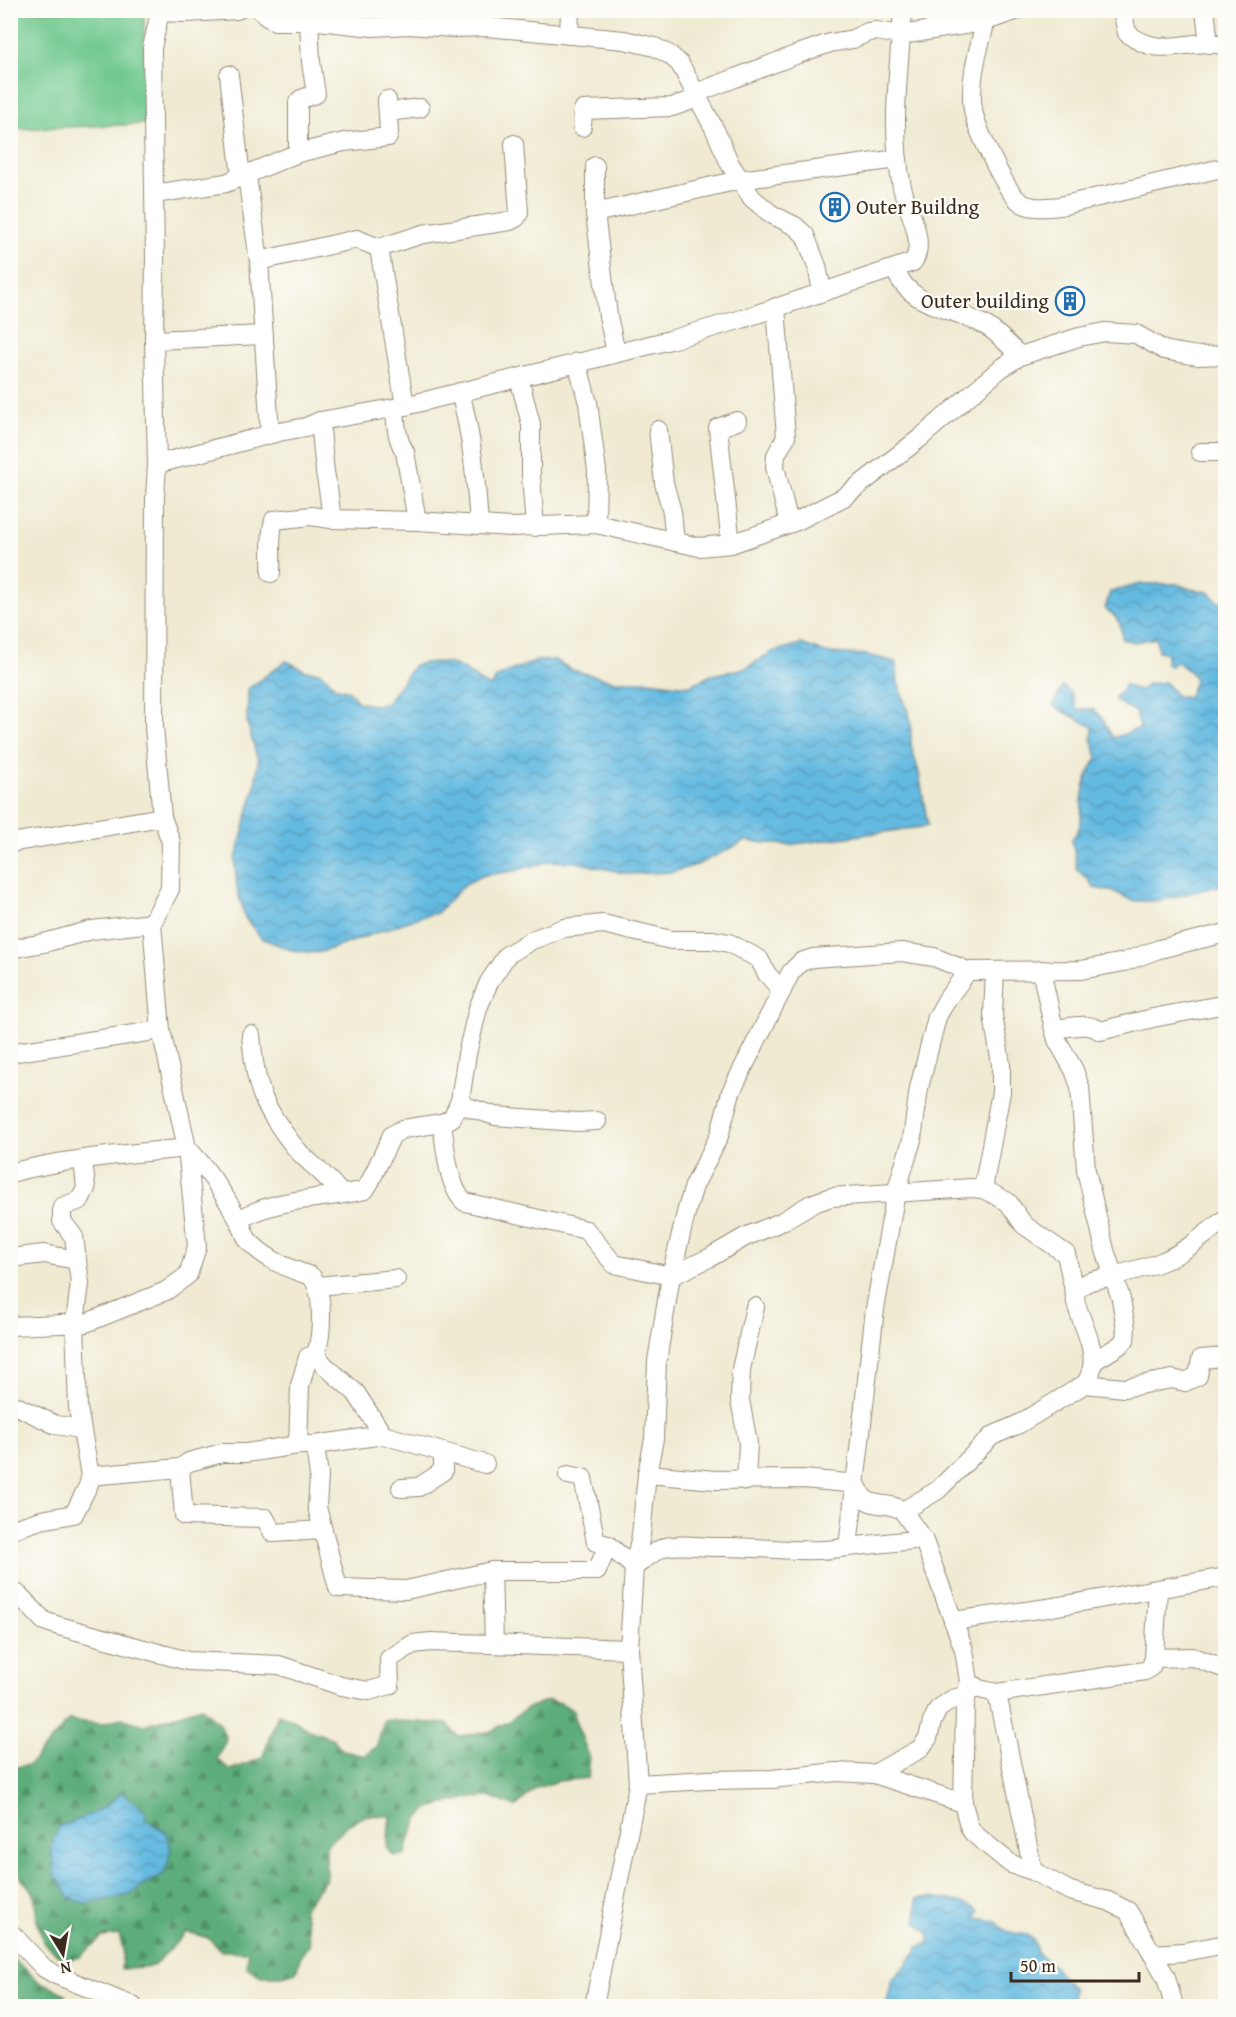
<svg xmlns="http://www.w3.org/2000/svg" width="1236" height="2017" font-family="'Gentium Book Plus',serif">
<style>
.grass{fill:#71c98f;stroke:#567a56;stroke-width:1.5}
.forest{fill:url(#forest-firs);stroke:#4c6c4c;stroke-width:1.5}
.water{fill:url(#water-waves);stroke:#507280;stroke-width:1.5}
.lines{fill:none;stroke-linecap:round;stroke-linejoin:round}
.street-casing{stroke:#958a78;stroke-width:20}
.street{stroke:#fff;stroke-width:18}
.labels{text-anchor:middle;stroke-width:4.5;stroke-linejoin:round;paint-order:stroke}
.poi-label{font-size:21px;fill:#3b2a1e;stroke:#fdfcf7;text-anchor:start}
</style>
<defs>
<pattern id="forest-firs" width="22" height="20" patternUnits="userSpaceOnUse" patternTransform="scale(1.5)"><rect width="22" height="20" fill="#5cad7a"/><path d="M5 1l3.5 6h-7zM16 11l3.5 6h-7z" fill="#4d8d63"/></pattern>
<pattern id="water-waves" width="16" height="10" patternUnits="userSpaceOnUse" patternTransform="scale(1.5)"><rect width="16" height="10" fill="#64bae1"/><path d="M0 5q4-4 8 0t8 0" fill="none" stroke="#5497b6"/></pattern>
</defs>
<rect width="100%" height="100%" fill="#fdfcf7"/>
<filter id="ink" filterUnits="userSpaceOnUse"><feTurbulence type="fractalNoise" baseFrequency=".0167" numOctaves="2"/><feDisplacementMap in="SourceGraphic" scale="12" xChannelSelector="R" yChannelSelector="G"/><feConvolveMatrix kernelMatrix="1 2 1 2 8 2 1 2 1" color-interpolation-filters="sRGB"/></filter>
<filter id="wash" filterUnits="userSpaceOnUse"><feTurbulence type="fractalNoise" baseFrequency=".008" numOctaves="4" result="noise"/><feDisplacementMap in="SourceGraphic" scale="24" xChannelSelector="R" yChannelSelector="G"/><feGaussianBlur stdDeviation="1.35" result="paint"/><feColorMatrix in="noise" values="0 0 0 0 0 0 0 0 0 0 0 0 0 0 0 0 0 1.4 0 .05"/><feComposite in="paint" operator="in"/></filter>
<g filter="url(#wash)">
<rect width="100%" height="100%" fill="#efead1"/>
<!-- grass -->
<polygon class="grass" points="10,11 144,11 145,124 11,129"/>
<!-- forest -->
<g class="forest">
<polygon points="548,1700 561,1703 574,1711 576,1723 590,1758 588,1778 559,1781 536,1788 515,1807 492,1797 469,1798 429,1808 418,1819 409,1840 406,1855 394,1856 387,1848 390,1816 367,1815 349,1824 326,1845 326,1879 303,1908 306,1918 310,1944 301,1955 296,1972 283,1976 261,1976 247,1967 248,1952 222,1951 208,1938 187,1932 153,1966 121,1969 123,1949 119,1935 102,1937 80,1957 64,1960 43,1942 37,1921 34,1893 11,1866 10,1768 29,1765 69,1720 101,1724 121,1718 144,1725 201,1707 220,1724 226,1739 217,1759 230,1770 262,1758 278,1714 292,1719 309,1730 333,1739 343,1751 365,1756 377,1745 384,1720 448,1724 458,1736 489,1732 506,1723 528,1708"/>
<polygon points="10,1955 37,1980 65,1994 63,2006 11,2006"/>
</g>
<!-- water -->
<g class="water">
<path d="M1141,584H1177L1190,589L1208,592L1218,602L1225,601L1226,884L1162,900L1152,901H1133L1115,892L1094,888L1088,879L1077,870L1072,839C1085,826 1080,811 1083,794C1085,780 1090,769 1097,758L1092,739L1093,727L1053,706L1063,686L1071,693L1077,709H1093L1102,718L1113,738L1140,728C1135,700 1127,714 1114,698L1122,691L1125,684L1131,688L1141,690L1148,684L1165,682L1177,697H1188L1195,681L1192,674L1178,662L1173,663L1171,666L1166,664L1167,653L1158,651L1156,638L1134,642L1122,639C1122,625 1118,616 1105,609L1110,592Z"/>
<path d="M801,644L826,653L866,655L896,662L898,682L911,721V745L919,773L928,826L788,845L745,841L697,865L672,872L629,874L576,862L550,861L514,871L484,875L465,884L437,913L419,917L340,946L317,953L291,950L261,938L245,918L237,888L235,862L255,786L258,760L247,723L248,689L286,661L306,671L319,672L326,677L335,687L349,691L358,702L371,705L386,704L414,665C429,661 453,660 466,671C474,677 479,682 490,687L497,677L515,669L536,661L555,660L572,670L614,681H648L688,686L712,675L746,668L772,652Z"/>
<path d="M122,1792C130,1800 138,1804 146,1812L145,1819L167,1833L171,1850L165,1873L126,1896L86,1904L70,1898L55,1874L51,1847L59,1826C82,1819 106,1810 122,1792Z"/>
<path d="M932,1897C946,1899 969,1903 979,1911L976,1918L996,1921C1012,1945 1032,1921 1037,1952L1054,1967L1073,1989L1072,1995L1075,2000V2006H886L892,1980L907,1964L918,1947L929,1943V1933L916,1923L917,1899Z"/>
</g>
</g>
<g filter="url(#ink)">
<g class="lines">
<!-- street casing -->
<g class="street-casing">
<g id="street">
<polyline points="260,10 267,17 275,21 318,21 373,27 408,25 454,28 487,27 624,40 655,47 670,55 680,64 715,130 730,164 752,198 771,214 795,226 805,235 817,266 822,291"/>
<path d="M1122,10L1127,33C1163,62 1189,35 1226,46"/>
<polyline points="1205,10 1209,44"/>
<path d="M983,22L984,28C977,54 969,83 973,110C976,128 1005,190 1019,201C1029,210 1047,207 1060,206L1226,167"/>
<polyline points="569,35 570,10"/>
<polyline points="229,75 241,177"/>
<polyline points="696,93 798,54 830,43 853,39 868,32 876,31 901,35 983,22 1018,10"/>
<polyline points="388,112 420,108"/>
<polyline points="582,127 583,110 672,107 698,98"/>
<polyline points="298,153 298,102 301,99 316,94 311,62 309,20"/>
<polyline points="595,166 595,213 608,316 616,353"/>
<polyline points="247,176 259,261 270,434"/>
<polyline points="154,194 226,183 298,153 344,142 388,137 389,132 387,100"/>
<polyline points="595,213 739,180 898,159"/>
<polyline points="379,248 405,406"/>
<polyline points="259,261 357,239 379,248 423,234 510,221 516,218 519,213 514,144"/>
<path d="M895,270C912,310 955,306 988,327C1000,335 1010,346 1020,356"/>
<polyline points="776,307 786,437 776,455 775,467 789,523"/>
<polyline points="154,340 264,335"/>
<polyline points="577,362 588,403 597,471 596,524"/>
<polyline points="519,378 531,424 531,476 535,527"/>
<path d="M460,392C472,436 476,480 479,525"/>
<path d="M395,408C396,423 396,438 405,452L417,521"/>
<path d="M320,421C322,438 323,455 325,472C328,489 331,501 331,519L417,521L511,527L596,524L699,547L731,544L797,521L844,497L919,439L1000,369L1020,356L1079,337L1105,332L1136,334L1164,350L1180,353L1198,356L1226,355"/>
<polyline points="658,430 664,483 672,512 675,542"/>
<polyline points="1200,452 1226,452"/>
<path d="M157,464L279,432L306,427L320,421L405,406L670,340L742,319L913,262C927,241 907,210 902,187C890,129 899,69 903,10"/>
<polyline points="731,544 718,428 737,421"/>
<path d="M271,573C272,555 269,537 274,520L311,516L331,519"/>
<polyline points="10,843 162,817"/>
<polyline points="10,949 44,943 92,930 152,923"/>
<path d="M1041,970L1054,1029L1057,1040L1074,1070L1080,1087L1086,1170L1105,1250L1121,1299L1126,1328L1125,1340C1117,1350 1103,1353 1094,1362"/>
<path d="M1054,1029C1068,1028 1089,1021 1100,1031L1153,1018L1226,1004"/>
<path d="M251,1035C253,1055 255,1076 262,1095C269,1113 288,1140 301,1154C315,1168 329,1177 341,1194"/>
<polyline points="10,1053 161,1030"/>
<polyline points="459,1104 495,1116 577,1122 597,1121"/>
<path d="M442,1123C445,1144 448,1189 465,1202L586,1230L614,1264L671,1276L709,1258L745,1237L781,1222L811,1204L831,1197L971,1188L983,1189L1001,1092V1064L993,1015L995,972"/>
<path d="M187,1148C207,1168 224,1194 238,1219C242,1225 244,1234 248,1240C264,1259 289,1269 311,1276C325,1292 322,1335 316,1354L308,1357L300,1386L298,1445H315L383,1435L356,1393L323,1364L316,1354"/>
<path d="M10,1173C68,1158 128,1154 187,1148"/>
<polyline points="983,1189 1008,1202 1024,1225 1066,1254 1075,1295"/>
<path d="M239,1220C276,1197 324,1200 365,1190L370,1182L392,1135L403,1129L442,1123L452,1118L460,1101L467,1054L478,1008L489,982L507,955L532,940L564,928L603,924L671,940H713L729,943L759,959L767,974L782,991"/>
<polyline points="10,1258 44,1254 76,1260"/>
<polyline points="317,1286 396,1279"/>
<polyline points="10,1326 86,1323 166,1291 188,1275 197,1247 187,1148 161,1030 152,923 170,889 171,842 162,817 154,727 155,498 157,464 154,340 155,258 152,48 160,12 186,13 237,10"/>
<polyline points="1085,1384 1124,1388 1172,1379 1185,1382 1198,1376 1201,1359 1226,1357"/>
<polyline points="10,1403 56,1425 81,1429"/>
<polyline points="383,1435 485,1464"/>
<polyline points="315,1445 319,1476 317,1507 338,1588 406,1590 492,1571 597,1571 608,1545"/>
<polyline points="180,1468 184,1516 265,1518 273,1533 323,1530"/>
<polyline points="647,1474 715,1480 803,1479 847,1483 855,1482"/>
<path d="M568,1475L583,1478L596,1542L608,1545L634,1567C643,1561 655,1550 665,1547C683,1543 703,1548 720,1547C763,1546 805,1555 848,1547L875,1309L896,1192L912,1140L919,1088L937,1017L947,999L968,971"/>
<polyline points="90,1476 180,1468 189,1462 222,1453 246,1453 298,1445"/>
<polyline points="746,1481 748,1443 740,1400 741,1369 755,1307"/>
<path d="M855,1482C858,1487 861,1495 865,1499C874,1507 891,1502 903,1511L938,1490L992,1436L1019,1424L1085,1384C1110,1351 1064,1304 1078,1289C1087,1279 1100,1280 1112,1276C1128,1272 1145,1268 1161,1262C1184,1253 1206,1234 1226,1218"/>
<polyline points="401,1488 419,1487 443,1471 443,1452"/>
<polyline points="903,1511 924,1541 964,1650 969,1682 965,1706 963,1803 969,1826 973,1833 1011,1864 1033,1871 1070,1891 1108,1901 1128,1911 1166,1977 1174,2006"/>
<polyline points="10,1530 41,1520 74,1514 89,1484 90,1476 78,1408 75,1323 80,1283 74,1237 62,1221 62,1207 80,1200 86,1188 83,1159"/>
<polyline points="848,1547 923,1539"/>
<polyline points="492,1571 494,1644"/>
<polyline points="10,1589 19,1595 44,1621 59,1626 188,1661 279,1665 341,1686 369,1691 390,1685 389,1659 413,1644 431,1642 629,1649"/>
<polyline points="953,1621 1047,1608 1226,1577"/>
<polyline points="1154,1658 1193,1657 1226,1669"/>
<polyline points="969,1682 979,1689 997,1693 1145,1671 1151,1667 1154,1658 1158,1589"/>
<polyline points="997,1693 1033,1871"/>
<polyline points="874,1774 963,1803"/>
<polyline points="638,1784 708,1780 772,1779 836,1772 874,1774 920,1749 928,1738 932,1722 938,1709 953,1699 967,1695"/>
<polyline points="10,1932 44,1968 56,1975 133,2006"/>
<polyline points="1152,1954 1183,1952 1226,1944"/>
<polyline points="594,2006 638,1784 629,1649 634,1567 641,1535 647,1474 654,1439 657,1361 671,1276 687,1209 694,1186 719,1136 731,1092 791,972 801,962 813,958 902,952 934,957 968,971 1081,970 1124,962 1159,949 1226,933"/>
</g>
</g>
<!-- street -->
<use href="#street" class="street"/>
</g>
</g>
<!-- icons -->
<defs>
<g id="building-ring" transform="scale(1.5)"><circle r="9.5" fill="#fdfcf7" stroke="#1f6fb2" stroke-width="1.5"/><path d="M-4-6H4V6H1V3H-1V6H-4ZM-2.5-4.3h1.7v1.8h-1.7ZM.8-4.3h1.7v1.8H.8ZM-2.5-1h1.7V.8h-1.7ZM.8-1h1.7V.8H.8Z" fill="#1f6fb2"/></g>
</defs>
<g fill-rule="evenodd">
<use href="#building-ring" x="835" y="207"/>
<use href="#building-ring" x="1070" y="301"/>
</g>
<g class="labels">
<!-- poi labels -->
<g class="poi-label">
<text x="856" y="214">Outer Buildng</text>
<text x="1049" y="308" text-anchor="end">Outer building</text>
</g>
</g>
<!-- margin -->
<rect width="1236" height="2017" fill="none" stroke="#fdfcf7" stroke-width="36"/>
<!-- north arrow -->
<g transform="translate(63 1954) rotate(169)" stroke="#fdfcf7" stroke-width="4.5" paint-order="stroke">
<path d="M0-4.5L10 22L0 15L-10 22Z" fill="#3b2a1e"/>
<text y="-9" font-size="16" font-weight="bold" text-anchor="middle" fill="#3b2a1e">N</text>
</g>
<!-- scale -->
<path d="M1011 1972v9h128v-9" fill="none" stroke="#3b2a1e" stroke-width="3"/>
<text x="1020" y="1972" font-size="18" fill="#3b2a1e" stroke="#fdfcf7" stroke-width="4.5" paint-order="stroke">50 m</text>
</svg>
